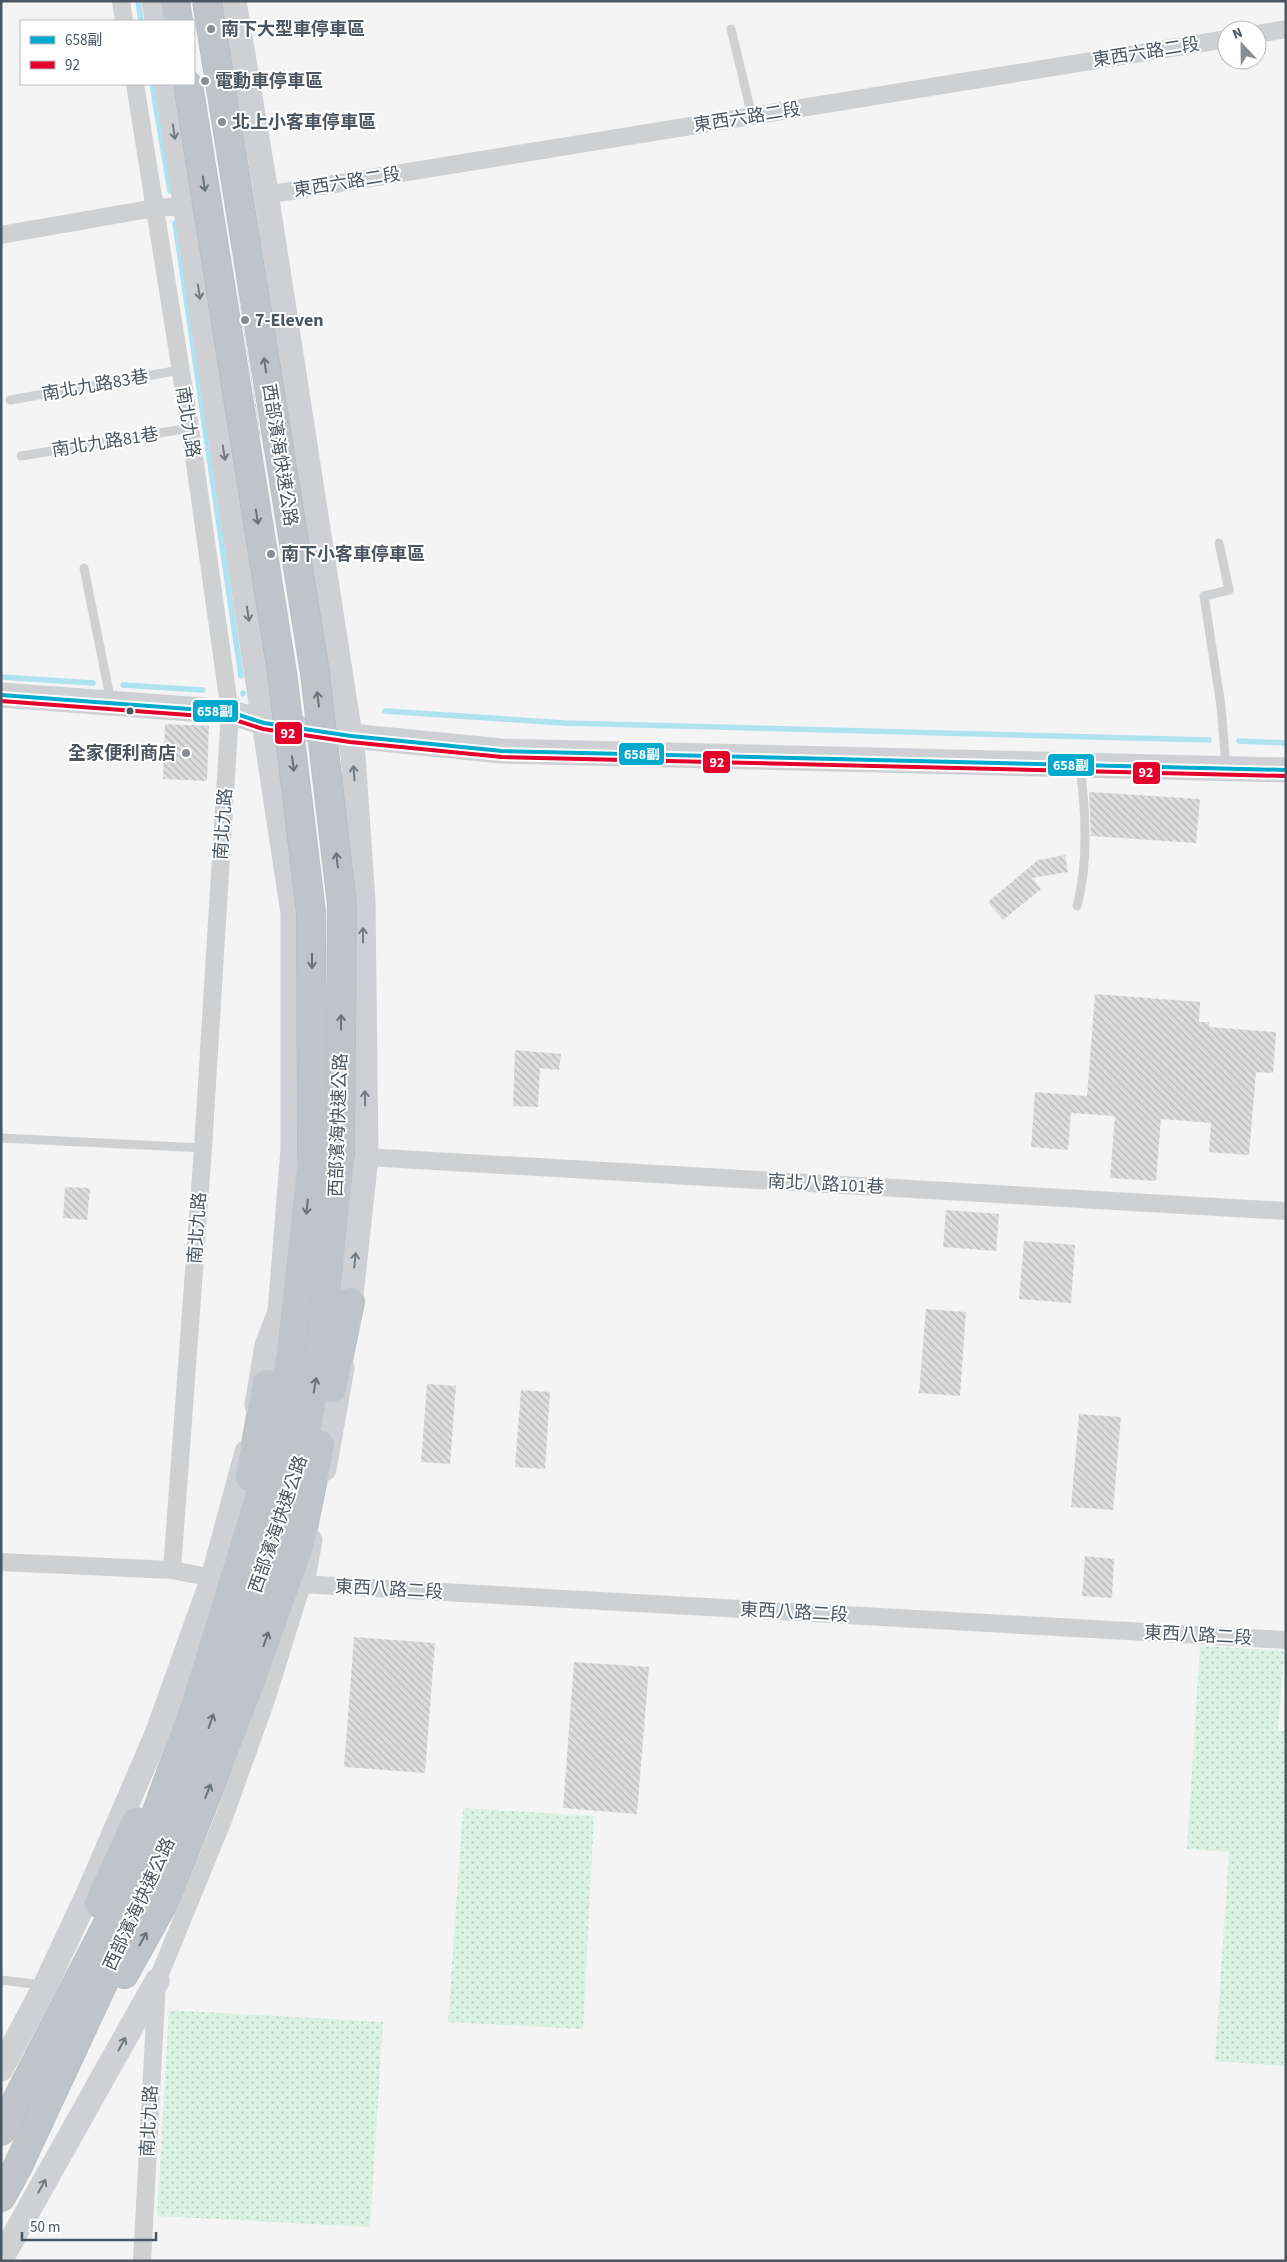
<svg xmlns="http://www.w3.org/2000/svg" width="1287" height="2262" font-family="'Source Sans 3','Noto Sans TC',sans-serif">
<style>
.grass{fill:url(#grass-dots)}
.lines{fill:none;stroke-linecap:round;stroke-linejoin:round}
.stream{stroke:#aee2f0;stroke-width:5.5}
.building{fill:url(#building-back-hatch)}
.highway-casing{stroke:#b9bec3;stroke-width:30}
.lane{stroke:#ced0d2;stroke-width:9}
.street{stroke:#ced0d2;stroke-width:18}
.secondary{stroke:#ced0d4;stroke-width:25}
.highway{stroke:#bec4c9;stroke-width:28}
.highway-bridge-casing{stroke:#b9bec3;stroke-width:30;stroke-linecap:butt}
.highway-bridge{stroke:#bec4c9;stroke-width:28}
.bus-1-casing{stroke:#fff;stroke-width:8}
.bus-2-casing{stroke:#fff;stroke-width:8}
.bus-1{stroke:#00a9ce;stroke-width:4}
.bus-2{stroke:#e4002b;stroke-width:4}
.oneway{stroke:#727b84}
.oneway2{stroke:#67727b}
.poi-dot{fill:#868d94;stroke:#fff;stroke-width:2}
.bus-dot{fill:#4a5661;stroke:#fff;stroke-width:2}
.labels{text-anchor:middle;stroke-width:4;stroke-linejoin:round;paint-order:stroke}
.poi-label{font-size:18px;font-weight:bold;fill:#4a5661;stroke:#fff;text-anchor:start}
.street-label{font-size:18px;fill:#4a5661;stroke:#fff}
.line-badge{stroke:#fff;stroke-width:2}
.badge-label{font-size:14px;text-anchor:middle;font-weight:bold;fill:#fff}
</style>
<defs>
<pattern id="grass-dots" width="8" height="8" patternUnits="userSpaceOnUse" patternTransform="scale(1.25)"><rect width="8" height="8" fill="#d9f2e3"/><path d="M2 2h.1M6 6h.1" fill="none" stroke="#b2c7bb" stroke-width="1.8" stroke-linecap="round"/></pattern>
<pattern id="building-back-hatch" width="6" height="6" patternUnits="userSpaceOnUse" patternTransform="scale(1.25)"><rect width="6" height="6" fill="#ddddde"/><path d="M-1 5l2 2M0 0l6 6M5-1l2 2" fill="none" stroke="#b5b6b7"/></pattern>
</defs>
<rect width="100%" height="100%" fill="#f4f4f4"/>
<!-- grass -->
<g class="grass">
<polygon points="1200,1646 1284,1651 1278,1731 1286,1731 1286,2066 1215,2061 1229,1852 1187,1849"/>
<polygon points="463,1808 594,1816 583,2029 448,2022"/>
<polygon points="169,2010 383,2022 370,2227 157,2216"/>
</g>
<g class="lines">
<!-- stream -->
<g class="stream">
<polyline points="138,1 141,21"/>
<polyline points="152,84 170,191"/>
<polyline points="175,223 241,676"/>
<polyline points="1,677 93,683"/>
<polyline points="123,685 203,690"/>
<polyline points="243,693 243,694"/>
<polyline points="385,711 564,723 1209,740"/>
<polyline points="1239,741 1286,743"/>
</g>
</g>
<!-- building -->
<g class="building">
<polygon points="224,202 261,437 260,437"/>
<polygon points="165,724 209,726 207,781 163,779"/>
<polygon points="1089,792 1200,799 1196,843 1091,836"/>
<polygon points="1065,855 1068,872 1032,878 1041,889 1003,920 988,902 1038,860"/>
<polygon points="1095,994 1200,1002 1199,1022 1209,1022 1209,1027 1276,1032 1273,1073 1256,1072 1249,1155 1209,1152 1211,1123 1161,1119 1156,1181 1110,1178 1115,1116 1071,1113 1068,1150 1031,1147 1035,1092 1087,1096"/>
<polygon points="515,1050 561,1054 559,1070 540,1068 538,1107 513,1106"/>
<polygon points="65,1187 90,1188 87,1220 63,1218"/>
<polygon points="946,1210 999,1214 996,1251 943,1247"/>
<polygon points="1024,1241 1075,1245 1071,1303 1019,1299"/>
<polygon points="926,1309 966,1312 960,1396 919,1393"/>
<polygon points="427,1384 456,1386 450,1464 421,1462"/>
<polygon points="521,1390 550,1392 545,1469 515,1467"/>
<polygon points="1079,1414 1121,1417 1113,1510 1071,1507"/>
<polygon points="1085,1556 1114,1559 1112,1598 1082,1596"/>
<polygon points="354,1637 435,1643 425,1773 344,1767"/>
<polygon points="574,1662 649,1667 637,1814 563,1808"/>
</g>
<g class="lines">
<!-- highway casing -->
<g class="highway-casing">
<g id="highway">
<polyline points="175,1 178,21"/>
<polyline points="332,1388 350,1302"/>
<polyline points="250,1477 267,1384"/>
<polyline points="99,1903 136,1822"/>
<polyline points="124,1974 165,1900 248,1689 299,1546 320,1445"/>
<polyline points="1,2131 136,1869 193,1713 276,1443 291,1353 312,1159"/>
<polyline points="1,2197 18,2166 171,1837 303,1450 320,1352 340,1158"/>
</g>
</g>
<!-- lane -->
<g class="lane">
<polyline points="731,29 752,116"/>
<polyline points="10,400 180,370"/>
<polyline points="21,456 190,428"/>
<polyline points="1219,543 1229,590 1204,596 1221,706 1226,767"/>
<polyline points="84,568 111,702"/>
<path d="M1077,906C1089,862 1086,812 1080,767"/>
<polyline points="1,1138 203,1148"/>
<polyline points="1,1980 42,1985"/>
</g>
<!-- street -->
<g class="street">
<polyline points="121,1 124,21"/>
<polyline points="1257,34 1286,29"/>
<polyline points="135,84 190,428 230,712 203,1148 172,1570"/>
<polyline points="266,195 1227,39"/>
<polyline points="1,235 155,208 186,206"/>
<polyline points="366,1157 1286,1211"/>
<polyline points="1,1562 172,1570 213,1578"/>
<polyline points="142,2261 157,1981 223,1820 266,1700 302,1584 1286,1640"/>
</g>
<!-- secondary -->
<g class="secondary">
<polyline points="154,1 157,21"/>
<polyline points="234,1 264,180 353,755 363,901 366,1157 348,1323"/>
<polyline points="167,84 293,913 293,1149 280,1312 267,1345 257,1405"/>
<polyline points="1,695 230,712 264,723 351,736 502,751 1286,770"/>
<polyline points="324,1469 342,1368"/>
<polyline points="302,1584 310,1540"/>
<polyline points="1,2069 45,1986 89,1892 157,1734 213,1578 247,1452"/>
<polyline points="1,2259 157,1981"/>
</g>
<!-- highway -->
<use href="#highway" class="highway"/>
<!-- highway-bridge casing -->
<g class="highway-bridge-casing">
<g id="highway-bridge">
<polyline points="207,1 315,673 342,905 340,1158"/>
<polyline points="188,84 282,673 311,912 312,1159"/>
</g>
</g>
<!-- highway-bridge -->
<use href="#highway-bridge" class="highway-bridge"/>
<!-- bus-1 casing -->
<g class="bus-1-casing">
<polyline id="bus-1" points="1,695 230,712 264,723 351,736 502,751 1286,770"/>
</g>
<!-- bus-2 casing -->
<g class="bus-2-casing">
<polyline id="bus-2" points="1,701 229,718 263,729 350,742 502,757 1286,776"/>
</g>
<!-- bus-1 -->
<use href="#bus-1" class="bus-1"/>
<!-- bus-2 -->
<use href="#bus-2" class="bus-2"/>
</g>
<!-- one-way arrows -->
<defs><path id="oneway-shaft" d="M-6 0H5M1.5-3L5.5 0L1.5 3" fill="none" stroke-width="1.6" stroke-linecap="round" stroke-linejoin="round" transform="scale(1.25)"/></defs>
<g class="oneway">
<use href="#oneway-shaft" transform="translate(174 132) rotate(81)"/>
<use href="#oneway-shaft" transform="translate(199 292) rotate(81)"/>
<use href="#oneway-shaft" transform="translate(224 453) rotate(81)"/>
<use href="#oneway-shaft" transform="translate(248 614) rotate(82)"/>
<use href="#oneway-shaft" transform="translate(354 773) rotate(-94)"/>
<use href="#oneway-shaft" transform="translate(363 935) rotate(-90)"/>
<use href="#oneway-shaft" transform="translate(365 1098) rotate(-91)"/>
<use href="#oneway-shaft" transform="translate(355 1260) rotate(-84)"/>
<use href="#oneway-shaft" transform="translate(122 2044) rotate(-61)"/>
<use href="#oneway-shaft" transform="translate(42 2186) rotate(-61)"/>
</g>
<g class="oneway2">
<use href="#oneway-shaft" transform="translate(204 184) rotate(81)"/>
<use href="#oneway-shaft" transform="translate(265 365) rotate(-99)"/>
<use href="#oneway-shaft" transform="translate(257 517) rotate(81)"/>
<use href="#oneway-shaft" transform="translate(318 699) rotate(-97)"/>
<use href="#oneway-shaft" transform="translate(293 764) rotate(83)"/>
<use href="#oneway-shaft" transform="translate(337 860) rotate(-97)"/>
<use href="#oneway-shaft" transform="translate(312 961) rotate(90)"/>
<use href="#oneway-shaft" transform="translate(341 1022) rotate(-90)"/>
<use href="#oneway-shaft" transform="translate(307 1207) rotate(96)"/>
<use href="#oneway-shaft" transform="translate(315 1385) rotate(-80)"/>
<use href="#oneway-shaft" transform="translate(266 1639) rotate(-70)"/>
<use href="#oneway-shaft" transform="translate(211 1721) rotate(-71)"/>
<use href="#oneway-shaft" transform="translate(208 1791) rotate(-68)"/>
<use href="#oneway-shaft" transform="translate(143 1939) rotate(-61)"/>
</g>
<!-- markers -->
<g class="poi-dot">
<circle cx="211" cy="29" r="5"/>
<circle cx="205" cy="81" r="5"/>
<circle cx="222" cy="122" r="5"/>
<circle cx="245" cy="320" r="5"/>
<circle cx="271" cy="554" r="5"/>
<circle cx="186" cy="753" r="5"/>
</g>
<circle class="bus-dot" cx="130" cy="711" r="4.5"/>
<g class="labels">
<!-- poi labels -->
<g class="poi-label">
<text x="221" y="35">南下大型車停車區</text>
<text x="215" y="87">電動車停車區</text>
<text x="232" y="128">北上小客車停車區</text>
<text x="255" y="326">7-Eleven</text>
<text x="281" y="560">南下小客車停車區</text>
<text x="176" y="759" text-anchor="end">全家便利商店</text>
</g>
<!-- street labels -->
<g class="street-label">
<text transform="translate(1146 52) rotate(-9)" y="6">東西六路二段</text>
<text transform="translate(747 117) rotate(-9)" y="6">東西六路二段</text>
<text transform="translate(347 182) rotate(-9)" y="6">東西六路二段</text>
<text transform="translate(95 385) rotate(-10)" y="6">南北九路83巷</text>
<text transform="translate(188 422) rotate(81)" y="6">南北九路</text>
<text transform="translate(105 442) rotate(-9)" y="6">南北九路81巷</text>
<text transform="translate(280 455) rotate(81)" y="6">西部濱海快速公路</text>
<text transform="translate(223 824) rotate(-86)" y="6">南北九路</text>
<text transform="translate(338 1125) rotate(-88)" y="6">西部濱海快速公路</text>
<text transform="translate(826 1184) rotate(3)" y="6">南北八路101巷</text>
<text transform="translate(197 1228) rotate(-86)" y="6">南北九路</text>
<text transform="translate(278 1524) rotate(-71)" y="6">西部濱海快速公路</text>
<text transform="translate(389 1589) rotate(3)" y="6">東西八路二段</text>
<text transform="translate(794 1612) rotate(3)" y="6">東西八路二段</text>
<text transform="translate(1198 1635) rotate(3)" y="6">東西八路二段</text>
<text transform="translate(139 1904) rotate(-65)" y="6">西部濱海快速公路</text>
<text transform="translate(149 2121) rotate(-87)" y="6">南北九路</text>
</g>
</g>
<g class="line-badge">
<rect x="192" y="699" width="47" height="24" rx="5" fill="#00a9ce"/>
<rect x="274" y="721" width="29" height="24" rx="5" fill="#e4002b"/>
<rect x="618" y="742" width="47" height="24" rx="5" fill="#00a9ce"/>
<rect x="702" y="750" width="29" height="24" rx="5" fill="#e4002b"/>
<rect x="1047" y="753" width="48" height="24" rx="5" fill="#00a9ce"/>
<rect x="1132" y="761" width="29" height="24" rx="5" fill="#e4002b"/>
</g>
<g class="badge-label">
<text x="215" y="716">658副</text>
<text x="288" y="738">92</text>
<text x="642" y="759">658副</text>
<text x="717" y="767">92</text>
<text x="1071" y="770">658副</text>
<text x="1146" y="777">92</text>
</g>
<!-- border -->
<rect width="1287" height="2262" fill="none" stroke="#4a5661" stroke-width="5"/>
<!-- legend -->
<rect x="20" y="20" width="175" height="65" fill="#ffffff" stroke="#b7bbc0"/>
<rect x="30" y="36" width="25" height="8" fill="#00a9ce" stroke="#b7bbc0"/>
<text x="65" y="45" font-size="15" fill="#4a5661">658副</text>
<rect x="30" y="61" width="25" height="8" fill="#e4002b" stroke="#b7bbc0"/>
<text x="65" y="70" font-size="15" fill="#4a5661">92</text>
<!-- north arrow -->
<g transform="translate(1242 45) rotate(338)"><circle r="24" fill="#ffffff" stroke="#b7bbc0"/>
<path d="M0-4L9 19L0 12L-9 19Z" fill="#868d94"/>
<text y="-8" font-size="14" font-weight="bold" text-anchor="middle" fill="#4a5661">N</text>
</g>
<!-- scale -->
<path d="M22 2232v8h134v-8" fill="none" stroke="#4a5661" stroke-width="2.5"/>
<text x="30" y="2232" font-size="15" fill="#4a5661" stroke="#ffffff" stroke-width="4" paint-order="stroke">50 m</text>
</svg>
